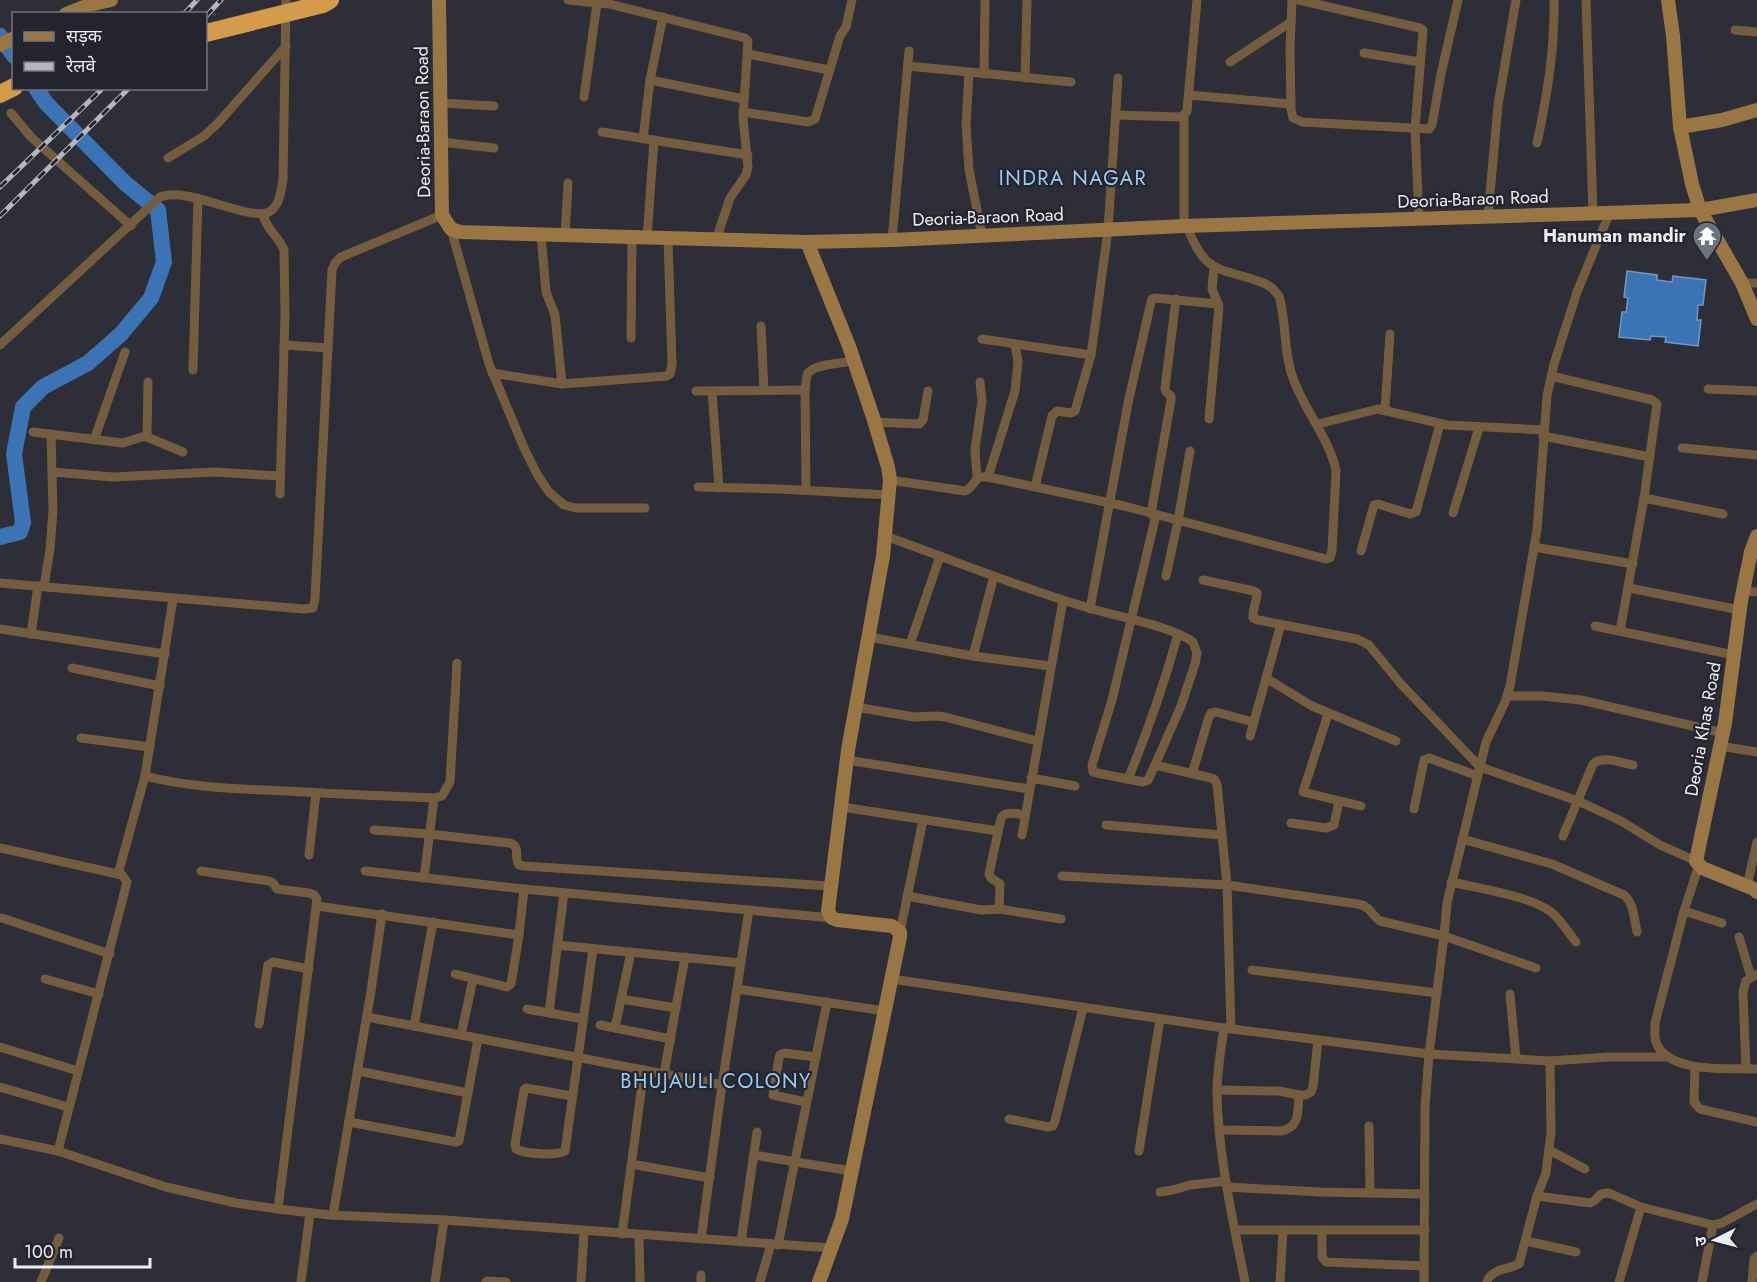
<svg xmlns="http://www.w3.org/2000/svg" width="1757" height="1282" font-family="Jost,'Noto Sans Devanagari',sans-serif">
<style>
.water{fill:#3c73b5;stroke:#7198c8;stroke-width:1.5}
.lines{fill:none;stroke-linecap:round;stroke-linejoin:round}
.river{stroke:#3c73b5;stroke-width:16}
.street{stroke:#745d3f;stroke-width:9}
.secondary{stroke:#9b7645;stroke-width:14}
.highway{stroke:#d49b4a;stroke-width:18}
.rail-casing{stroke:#b5b6be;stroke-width:5}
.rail{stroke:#23242e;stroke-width:3;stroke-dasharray:9;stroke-linecap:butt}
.highway-bridge{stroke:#d49b4a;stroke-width:18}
.labels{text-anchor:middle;stroke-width:4.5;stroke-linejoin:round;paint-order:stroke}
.street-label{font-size:18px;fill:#edeef5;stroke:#23242e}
.poi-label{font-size:18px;font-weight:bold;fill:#edeef5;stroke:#23242e;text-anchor:end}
.neighbourhood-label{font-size:20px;letter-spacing:1.5px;fill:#98cff7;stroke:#23242e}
</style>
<rect width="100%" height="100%" fill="#2d2e38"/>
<!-- water -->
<polygon class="water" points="1627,271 1657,275 1657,280 1672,282 1673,276 1706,280 1703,305 1698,305 1697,320 1701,320 1698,346 1665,342 1666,337 1651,336 1650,340 1619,337 1622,312 1626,312 1628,298 1624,297"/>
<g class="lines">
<!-- river -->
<g class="river">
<polyline points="0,36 14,56"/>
<polyline points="0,537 20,532 23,522 14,454 23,407 43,387 88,363 121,334 151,298 164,262 158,210 125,183 46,103 36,88"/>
</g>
<!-- street -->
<g class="street">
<polyline points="568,0 609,4 745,38 748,41 743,118 748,167 746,175 730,198 716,240"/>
<polyline points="1292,0 1290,48 1291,109 1293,118 1302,122 1429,129 1432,125 1441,74 1458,0"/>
<polyline points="1299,0 1420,28 1423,30 1415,129 1419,218"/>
<polyline points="1586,0 1593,213"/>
<polyline points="1735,30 1757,32"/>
<polyline points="1364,53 1420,62"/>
<polyline points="748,54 829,70"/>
<polyline points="1230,62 1291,22"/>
<polyline points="908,66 1071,82"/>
<polyline points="969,73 966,124 969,169 982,236"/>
<polyline points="984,74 985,0"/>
<polyline points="1025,78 1027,0"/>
<polyline points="650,80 744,99"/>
<polyline points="1189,95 1291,104"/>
<polyline points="584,97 597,3"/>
<polyline points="441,103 494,106"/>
<polyline points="743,112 808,122 815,119 840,36 846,27 852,0"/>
<polyline points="11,113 31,137 131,226"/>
<polyline points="1116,115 1179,117 1184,115 1187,111 1197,0"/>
<polyline points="602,132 748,155"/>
<polyline points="643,139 650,80 663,17"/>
<polyline points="441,142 494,148"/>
<path d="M1537,143C1547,96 1555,49 1554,0"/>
<polyline points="168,158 204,136 218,123 286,46"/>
<path d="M263,215C268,232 278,235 284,250L285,313L280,494"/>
<polyline points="1488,216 1498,105 1516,0"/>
<polyline points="1184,226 1184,115"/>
<polyline points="451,229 489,364 524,448 538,476 549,492 564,505 576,508 645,508"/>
<polyline points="541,235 546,292 555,315 562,384"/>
<polyline points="565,236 568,183"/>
<polyline points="647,238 654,140"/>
<polyline points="892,240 909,51"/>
<polyline points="1742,283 1757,283"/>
<polyline points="761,326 764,390"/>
<polyline points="631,338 632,238"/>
<polyline points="982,339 1091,355"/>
<path d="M0,345L160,197C189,185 256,226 272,210C280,203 281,190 283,180L286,0"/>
<polyline points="284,345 328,348"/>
<polyline points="193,370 198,198"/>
<polyline points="492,373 562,384 667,376 670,374 672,364 668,239"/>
<polyline points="1551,376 1652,400 1657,404 1644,498 1620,631"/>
<polyline points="1708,389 1757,391"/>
<polyline points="696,391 805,390"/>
<polyline points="712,391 719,488"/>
<polyline points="1385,409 1390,334"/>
<polyline points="1209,419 1219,306 1212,289 1214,267"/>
<polyline points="874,422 919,424 923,420 928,391"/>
<polyline points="1318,424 1378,409 1447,425 1543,430"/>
<polyline points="33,432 123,443 142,437 147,437 183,452"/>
<polyline points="1543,436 1650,457"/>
<polyline points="147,437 148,382"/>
<polyline points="94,440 125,352"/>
<polyline points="1682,448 1757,455"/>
<polyline points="52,472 113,477 214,472 280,476"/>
<polyline points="988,477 1015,391 1018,362 1015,344"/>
<polyline points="977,478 975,449 982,401 980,382"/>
<path d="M890,480L965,491C977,486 972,475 988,477L1124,506L1326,559L1330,558L1332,551L1336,470C1328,436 1304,410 1293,378C1283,352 1287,323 1279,296L1272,288L1266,284C1221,266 1206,278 1187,226"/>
<polyline points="698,487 780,489 889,495"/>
<polyline points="1035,487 1052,416 1057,411 1071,413 1075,411 1091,355 1100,289 1108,230 1118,78"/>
<path d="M806,490L805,390C806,385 806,379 807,375C811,364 843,363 854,361"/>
<polyline points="1644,498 1723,514"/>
<polyline points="1453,513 1479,428"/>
<polyline points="1151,514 1171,400 1171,396 1166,392 1165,388 1176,299"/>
<path d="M885,536C953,560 1020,588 1089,608C1118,617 1171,626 1193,642L1197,653L1195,664L1181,706L1155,765L1211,778L1214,779L1217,784L1227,885L1231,1029"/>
<polyline points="1534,547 1633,564"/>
<polyline points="1361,551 1374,505 1378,504 1410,514 1416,512 1440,424"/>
<polyline points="1166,576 1178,521 1190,451"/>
<path d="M1203,580L1254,591L1257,593C1257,602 1252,609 1253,618L1258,620L1357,639L1369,645L1400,683L1480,767L1578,801L1621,821L1660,845L1696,861"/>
<polyline points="0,583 304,609 313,608 315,599 332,270 335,263 341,257 442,215"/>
<polyline points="44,586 50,549 53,511 51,436"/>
<polyline points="1629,588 1740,610"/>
<polyline points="1743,591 1757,592"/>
<path d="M173,599L145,776C192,788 239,789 287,791C336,794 385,796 434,798L442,796L450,782L457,663"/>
<polyline points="1090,609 1128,403 1151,302 1152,299 1155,298 1218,304"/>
<polyline points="1595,626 1734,655"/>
<polyline points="0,629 165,654"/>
<polyline points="31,634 38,586"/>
<polyline points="869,637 973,656 1050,666"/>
<polyline points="910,644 940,556"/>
<polyline points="973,656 994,576"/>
<polyline points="72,668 160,686"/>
<polyline points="1266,678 1312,706 1396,741"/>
<polyline points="1507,696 1542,696 1581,700 1723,733"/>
<polyline points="856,707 914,717 936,716 945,717 1037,741"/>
<polyline points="1328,714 1303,792 1361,806"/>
<polyline points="1250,736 1281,624"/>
<polyline points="81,738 150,747"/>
<polyline points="1720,746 1757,752"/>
<polyline points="847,760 1029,789"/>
<polyline points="1155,765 1148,780 1143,782 1097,773 1093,772 1092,765 1112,700 1156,515"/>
<polyline points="1192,774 1209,717 1211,713 1216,712 1253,722"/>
<polyline points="1031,778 1075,786"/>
<path d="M1128,779C1148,731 1164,684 1178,634"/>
<polyline points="842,807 998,831"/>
<polyline points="1414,809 1424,760 1429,758 1478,776"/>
<polyline points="1291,823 1326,828 1334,825 1339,801"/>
<polyline points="1106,825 1222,835"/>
<path d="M374,830L429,834L509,843C522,846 513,857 519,865L524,866L830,886"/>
<polyline points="1022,835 1063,600"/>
<path d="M1563,836L1593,764C1603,755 1621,763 1633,765"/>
<path d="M1462,839L1552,864L1624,895C1634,903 1634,919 1637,932"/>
<polyline points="0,848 122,875 127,882 58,1151"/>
<polyline points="309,855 316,793"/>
<path d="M1699,865L1684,911L1655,1023C1655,1029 1654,1036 1656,1042C1667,1074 1730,1068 1757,1069"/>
<polyline points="201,871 269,881 273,883 277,889 309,893 314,895 317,899 278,1209"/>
<polyline points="365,871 524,889 832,918"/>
<polyline points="118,874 145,776"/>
<path d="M1062,876L1227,885L1358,904C1372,907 1370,914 1380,921L1444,936L1536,968"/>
<polyline points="424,878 434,798"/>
<path d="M1451,882C1477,888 1531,896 1551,912C1561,920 1568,932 1576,942"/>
<polyline points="1747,886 1757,842"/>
<polyline points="907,896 981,910 999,909 1061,919"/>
<polyline points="317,906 519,935"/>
<path d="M999,909L1000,884L991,878L989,874L1001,818C1006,810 1017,814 1025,815"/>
<polyline points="1684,911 1722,923"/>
<polyline points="2,918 110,954"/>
<polyline points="900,932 923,820"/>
<polyline points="1739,937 1751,977"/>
<polyline points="557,945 741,963"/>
<polyline points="1252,970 1437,993"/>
<polyline points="455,974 507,987 511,984 519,935 524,889"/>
<polyline points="45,979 99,994"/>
<polyline points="892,979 1224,1028 1429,1054 1550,1061 1610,1057 1668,1057"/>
<polyline points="737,989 885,1011"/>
<polyline points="1510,994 1516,1059"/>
<polyline points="621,999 676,1008"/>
<polyline points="527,1009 583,1019"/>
<polyline points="549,1013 564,893"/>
<polyline points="367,1017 722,1085"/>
<polyline points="259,1024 268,965 273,962 309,969"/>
<polyline points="600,1025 671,1039"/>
<polyline points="414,1026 433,922"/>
<polyline points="615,1028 631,952"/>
<path d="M1224,1028C1221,1049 1217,1071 1217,1092C1218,1156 1233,1220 1245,1282"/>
<polyline points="461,1035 473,979"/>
<polyline points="0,1047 78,1071"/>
<polyline points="1695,1067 1694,1102 1700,1109 1757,1122"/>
<polyline points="1746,1069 1743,992 1746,981 1757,974"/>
<polyline points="358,1071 468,1093"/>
<polyline points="664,1074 685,957"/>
<polyline points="0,1087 68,1107"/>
<polyline points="1217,1090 1279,1091 1299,1095 1306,1095 1311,1092 1313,1087 1318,1040"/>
<path d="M572,1096L526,1088L524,1090L515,1144L516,1149C525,1154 556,1156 565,1151L593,949"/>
<polyline points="806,1102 773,1095 779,1058 780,1055 784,1053 816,1057"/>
<polyline points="1009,1119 1048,1127 1053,1126 1055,1121 1083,1008"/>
<polyline points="349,1122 456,1142 459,1141 478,1039"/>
<polyline points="1369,1126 1370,1193"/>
<path d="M1220,1130L1281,1131C1301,1127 1297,1112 1299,1095"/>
<polyline points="0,1139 58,1151 166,1187 236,1203 278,1209 330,1215 444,1220 831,1248"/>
<polyline points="1549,1150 1585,1169"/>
<polyline points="1139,1151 1160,1019"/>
<polyline points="754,1155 851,1171"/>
<polyline points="631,1164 710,1178"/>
<polyline points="1227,1187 1320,1192 1425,1194"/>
<polyline points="1160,1192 1173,1190 1190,1185 1226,1181"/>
<polyline points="1537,1196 1590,1203 1594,1201 1601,1194 1609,1193 1641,1207 1713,1225 1722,1223 1757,1204"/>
<polyline points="333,1215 371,991 382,914"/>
<polyline points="1235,1230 1425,1230"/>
<polyline points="1322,1230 1322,1257 1326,1262 1424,1266"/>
<polyline points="622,1234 644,1070"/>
<polyline points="639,1235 640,1282"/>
<polyline points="701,1239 722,1085 749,910"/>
<polyline points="1526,1241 1576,1252"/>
<polyline points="741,1242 757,1132"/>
<polyline points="778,1245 827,1002"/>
<polyline points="41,1282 59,1238"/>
<polyline points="301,1282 310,1213"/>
<polyline points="435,1282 444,1220"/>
<polyline points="486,1282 487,1281 506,1282"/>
<polyline points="581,1282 584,1231"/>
<polyline points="701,1282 701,1275"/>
<polyline points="760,1282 771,1244"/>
<polyline points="1280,1282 1283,1230"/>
<polyline points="1424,1282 1425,1107 1429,1054 1444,936 1447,903 1486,742 1505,702 1510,686 1537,530 1547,396 1554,364 1577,292 1610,212"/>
<path d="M1487,1282C1492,1268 1507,1270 1519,1264L1537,1196L1546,1173L1551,1132L1550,1061"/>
<polyline points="1619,1282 1641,1207"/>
<polyline points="1702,1282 1713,1225"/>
<polyline points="1752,1282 1754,1259 1757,1256"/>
</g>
<!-- secondary -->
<g class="secondary">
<polyline points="439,0 442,215 451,229 460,232 807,242 892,240 1184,226 1700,210 1757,200"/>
<polyline points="1668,0 1673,36 1680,127 1692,184 1700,210 1742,283 1757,319"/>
<polyline points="66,14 89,5 111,0"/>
<polyline points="0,45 14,38"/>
<polyline points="1680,127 1722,120 1757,110"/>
<polyline points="807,242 849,346 873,417 888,467 890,480 883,556 848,750 828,911 832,918 837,920 892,926 900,932 900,937 842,1219 819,1282"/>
<polyline points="1757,536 1751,552 1741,601 1725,723 1696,861 1702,868 1754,889 1757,892"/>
</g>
<!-- highway -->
<polyline class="highway" points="0,94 14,87"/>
<!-- rail casing -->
<g class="rail-casing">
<g id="rail">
<polyline points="184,14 197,0"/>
<polyline points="206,16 221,0"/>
<polyline points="0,187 103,88"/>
<polyline points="0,216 129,88"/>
</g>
</g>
<!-- rail -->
<use href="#rail" class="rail"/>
<!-- highway-bridge -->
<polyline class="highway-bridge" points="206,33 323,4 330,0"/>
</g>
<!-- icons -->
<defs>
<g id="temple-pin" transform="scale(1.5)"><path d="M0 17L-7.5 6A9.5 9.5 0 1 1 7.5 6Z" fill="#6b7280" stroke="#23242e"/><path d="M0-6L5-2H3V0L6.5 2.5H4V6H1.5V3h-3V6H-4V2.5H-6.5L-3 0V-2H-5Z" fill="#fff"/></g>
</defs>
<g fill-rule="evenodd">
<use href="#temple-pin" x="1707" y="236"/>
</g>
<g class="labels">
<!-- street labels -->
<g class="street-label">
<text transform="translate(423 122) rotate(-91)" y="6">Deoria-Baraon Road</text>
<text transform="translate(1473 199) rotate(-2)" y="6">Deoria-Baraon Road</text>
<text transform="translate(988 217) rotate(-2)" y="6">Deoria-Baraon Road</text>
<text transform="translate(1703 729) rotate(-80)" y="6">Deoria Khas Road</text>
</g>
<!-- poi labels -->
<g class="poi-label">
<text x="1686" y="242">Hanuman mandir</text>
</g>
<!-- neighbourhood labels -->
<g class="neighbourhood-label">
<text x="1073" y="185">INDRA NAGAR</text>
<text x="716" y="1088">BHUJAULI COLONY</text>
</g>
</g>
<!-- legend -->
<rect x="12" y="12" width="195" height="78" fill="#23242e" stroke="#74757e" stroke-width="1.5"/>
<rect x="24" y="32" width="30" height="9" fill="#9b7645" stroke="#74757e" stroke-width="1.5"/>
<text x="66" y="42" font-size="18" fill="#edeef5">सड़क</text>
<rect x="24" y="62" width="30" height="9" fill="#b5b6be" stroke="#74757e" stroke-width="1.5"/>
<text x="66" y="72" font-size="18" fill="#edeef5">रेलवे</text>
<!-- north arrow -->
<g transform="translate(1715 1240) rotate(264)" stroke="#23242e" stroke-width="4.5" paint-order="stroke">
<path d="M0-4.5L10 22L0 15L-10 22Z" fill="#edeef5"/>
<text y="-9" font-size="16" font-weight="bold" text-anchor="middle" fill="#edeef5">उ</text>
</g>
<!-- scale -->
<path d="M15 1258v9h135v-9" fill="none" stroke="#edeef5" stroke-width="3"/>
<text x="24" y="1258" font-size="18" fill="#edeef5" stroke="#23242e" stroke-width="4.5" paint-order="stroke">100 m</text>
</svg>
